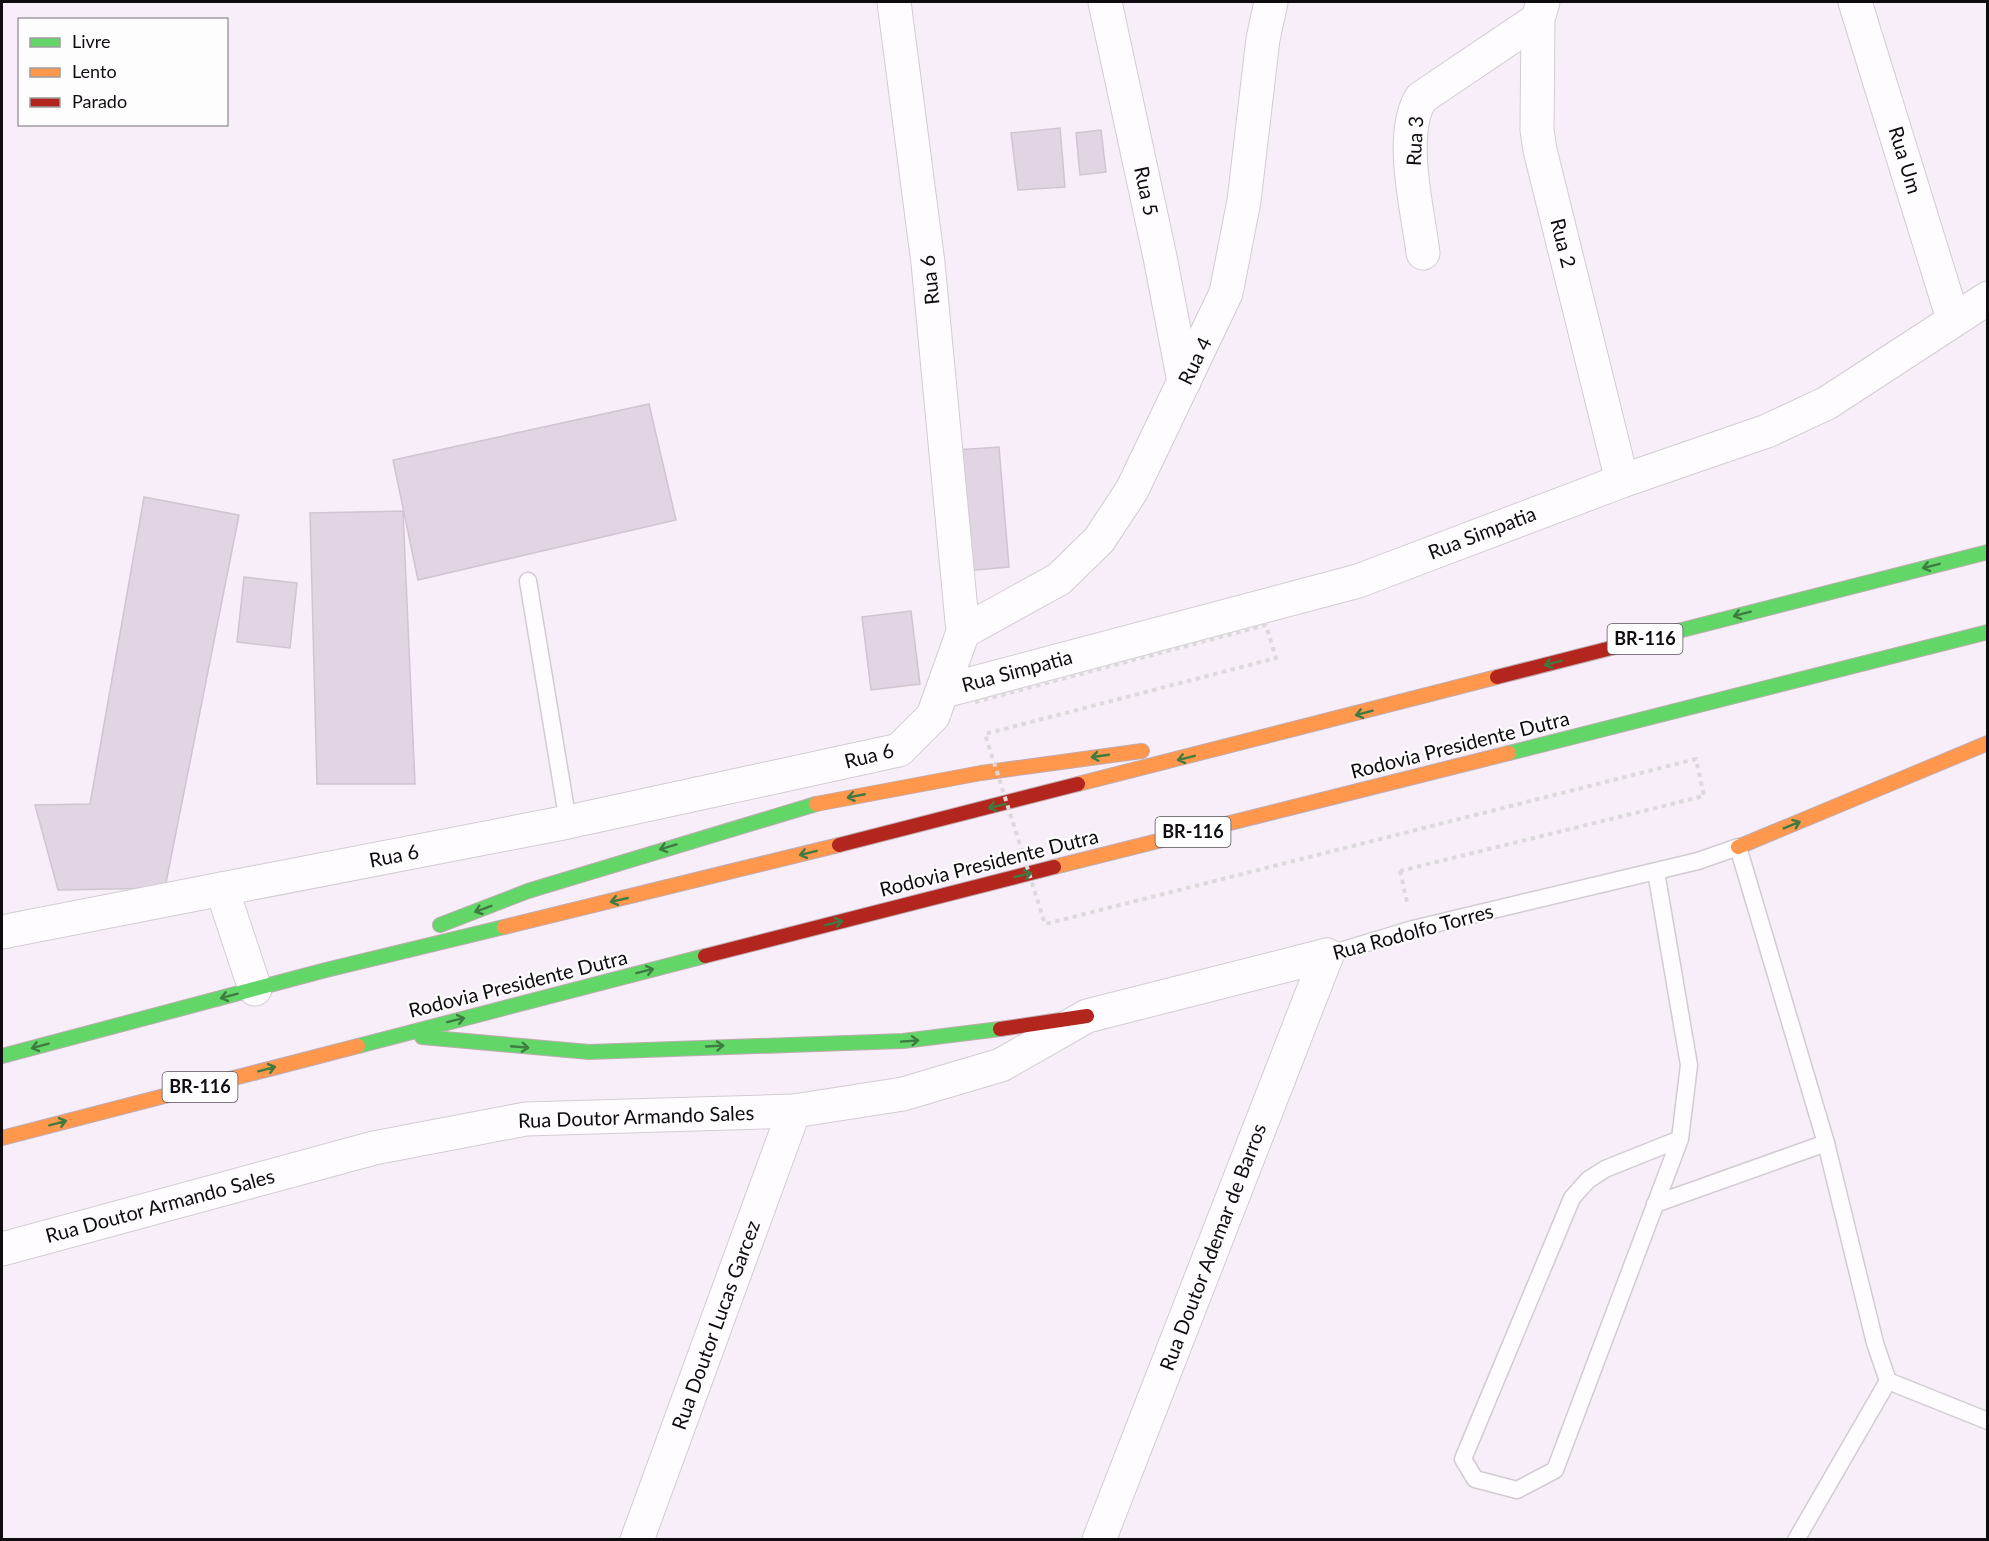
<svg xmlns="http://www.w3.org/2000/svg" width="1989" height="1541" font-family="Lato,sans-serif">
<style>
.building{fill:#e1d4e3;stroke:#cec6cf;stroke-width:1.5}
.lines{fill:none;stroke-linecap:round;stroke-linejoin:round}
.lane-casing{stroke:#d3cbd4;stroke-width:19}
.street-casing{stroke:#d3cbd4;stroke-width:35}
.fast-casing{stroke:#beabb2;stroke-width:16}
.slow-casing{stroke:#beabb2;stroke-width:16}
.jam-casing{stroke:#beabb2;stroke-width:16}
.path{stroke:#dcd9dc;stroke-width:4;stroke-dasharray:4.5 4.5;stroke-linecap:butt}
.lane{stroke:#fefcfe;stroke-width:16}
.street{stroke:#fefcfe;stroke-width:33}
.fast{stroke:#63d668;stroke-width:14}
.slow{stroke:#ff974d;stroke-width:14}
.jam{stroke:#b3261e;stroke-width:14}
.path-bridge{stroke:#dcd9dc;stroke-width:4;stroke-dasharray:4.5 4.5;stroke-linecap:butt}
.oneway{stroke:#3e7b41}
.labels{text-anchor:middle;stroke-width:4.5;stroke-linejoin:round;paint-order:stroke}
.shield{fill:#fdfdfd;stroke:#575458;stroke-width:1.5}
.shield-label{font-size:18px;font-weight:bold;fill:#100b11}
.street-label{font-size:20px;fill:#100b11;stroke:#fdfdfd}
</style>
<rect width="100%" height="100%" fill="#f8eef9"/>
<!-- building -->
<g class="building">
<polygon points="1060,128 1065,187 1018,190 1011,133"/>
<polygon points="1101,130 1106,172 1080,175 1076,133"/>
<polygon points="649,404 676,520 418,580 393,460"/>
<polygon points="999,447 1009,567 965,571 955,450"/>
<polygon points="144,497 239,515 165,888 58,890 35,805 90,804"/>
<polygon points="403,511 415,784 317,784 310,513"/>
<polygon points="244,577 297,583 290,648 237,642"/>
<polygon points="911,611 920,684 871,690 862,617"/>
</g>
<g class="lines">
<!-- lane casing -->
<g class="lane-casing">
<g id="lane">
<polyline points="528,581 568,822"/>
<polyline points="1656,872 1689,1065 1680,1139 1555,1470 1517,1490 1475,1479 1463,1459 1572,1198 1588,1180 1605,1169 1680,1139"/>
<polyline points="1327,955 1413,929 1698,861 1738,847 1826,1143 1875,1343 1888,1381 1796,1540"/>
<polyline points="1655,1204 1826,1143"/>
<polyline points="1888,1381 1988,1421"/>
</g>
</g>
<!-- street casing -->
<g class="street-casing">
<g id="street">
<polyline points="1105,2 1160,257 1184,382"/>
<polyline points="1543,2 1538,19 1537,130 1540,150 1622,481"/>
<polyline points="1855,2 1953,319"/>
<path d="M1423,253C1418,211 1398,135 1421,98L1538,19"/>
<polyline points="963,632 1059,579 1099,540 1132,490 1226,293 1244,201 1263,39 1271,2"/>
<polyline points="944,691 1358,581 1622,481 1767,431 1827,403 1988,298"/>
<polyline points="2,932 222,889"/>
<polyline points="255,989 222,889 568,822 899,750 933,716 963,632 928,263 894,2"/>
<polyline points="2,1249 374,1148 526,1119 794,1111 903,1094 1001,1065 1087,1016 1327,955"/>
<polyline points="637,1540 794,1111"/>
<polyline points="1099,1540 1327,955"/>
</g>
</g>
<!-- fast casing -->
<g class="fast-casing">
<g id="fast">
<polyline points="1674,632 1988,552"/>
<polyline points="1509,753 1988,632"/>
<polyline points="440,925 528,891 816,804"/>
<polyline points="422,1037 589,1052 903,1041 1000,1029"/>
<polyline points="358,1046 705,956"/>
<polyline points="2,1056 326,970 504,927"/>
</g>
</g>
<!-- slow casing -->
<g class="slow-casing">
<g id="slow">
<polyline points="1078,784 1497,677"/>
<polyline points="816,804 981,773 1142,751"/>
<polyline points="1738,847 1988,743"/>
<polyline points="1054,867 1509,753"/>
<polyline points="504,927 839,845"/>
<polyline points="2,1138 358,1046"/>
</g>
</g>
<!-- jam casing -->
<g class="jam-casing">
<g id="jam">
<polyline points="1497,677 1674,632"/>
<polyline points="839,845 1078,784"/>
<polyline points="705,956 1054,867"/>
<polyline points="1000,1029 1087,1016"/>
</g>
</g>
<!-- path -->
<polyline class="path" points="1400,871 1407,902"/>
<!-- lane -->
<use href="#lane" class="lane"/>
<!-- street -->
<use href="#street" class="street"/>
<!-- fast -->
<use href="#fast" class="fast"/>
<!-- slow -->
<use href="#slow" class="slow"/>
<!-- jam -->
<use href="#jam" class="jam"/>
<!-- path-bridge -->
<polyline class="path-bridge" points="975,702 1266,625 1276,658 985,734 1045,924 1696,759 1704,796 1400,871"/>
</g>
<!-- one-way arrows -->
<defs><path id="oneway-shaft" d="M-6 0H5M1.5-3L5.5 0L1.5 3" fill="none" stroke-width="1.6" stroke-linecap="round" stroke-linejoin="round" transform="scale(1.5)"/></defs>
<g class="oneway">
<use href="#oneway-shaft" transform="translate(1931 566) rotate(166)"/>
<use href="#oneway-shaft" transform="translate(1742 614) rotate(165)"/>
<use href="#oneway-shaft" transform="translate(1553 663) rotate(165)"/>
<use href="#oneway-shaft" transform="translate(1364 713) rotate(165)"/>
<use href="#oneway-shaft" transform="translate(1100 756) rotate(172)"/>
<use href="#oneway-shaft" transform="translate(1186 758) rotate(166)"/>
<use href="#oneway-shaft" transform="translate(856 796) rotate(169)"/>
<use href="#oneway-shaft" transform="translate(997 806) rotate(166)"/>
<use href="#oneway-shaft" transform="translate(1792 825) rotate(-22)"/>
<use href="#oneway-shaft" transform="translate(668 847) rotate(163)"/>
<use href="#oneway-shaft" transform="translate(808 853) rotate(166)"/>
<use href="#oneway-shaft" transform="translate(1023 875) rotate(-14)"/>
<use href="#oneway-shaft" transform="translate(619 900) rotate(167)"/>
<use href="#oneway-shaft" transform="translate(483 909) rotate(159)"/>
<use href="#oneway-shaft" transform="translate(834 923) rotate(-14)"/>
<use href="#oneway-shaft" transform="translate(645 971) rotate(-14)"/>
<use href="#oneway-shaft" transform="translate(229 996) rotate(165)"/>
<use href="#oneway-shaft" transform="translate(456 1020) rotate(-14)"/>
<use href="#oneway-shaft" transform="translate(910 1041) rotate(-4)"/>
<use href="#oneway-shaft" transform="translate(40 1046) rotate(165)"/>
<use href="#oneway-shaft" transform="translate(715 1046) rotate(-3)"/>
<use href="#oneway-shaft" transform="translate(520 1047) rotate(5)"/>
<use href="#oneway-shaft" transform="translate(267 1069) rotate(-15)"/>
<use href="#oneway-shaft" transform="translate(58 1123) rotate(-15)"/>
</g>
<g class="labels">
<!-- shield labels -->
<g class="shield">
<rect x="1607.5" y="624" width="75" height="30" rx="4.5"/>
<rect x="1155.5" y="817" width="75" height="30" rx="4.5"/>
<rect x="162.5" y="1072" width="75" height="30" rx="4.5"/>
</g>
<g class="shield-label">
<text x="1645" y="645">BR-116</text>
<text x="1193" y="838">BR-116</text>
<text x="200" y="1093">BR-116</text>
</g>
<!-- street labels -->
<g class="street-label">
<text transform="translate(1415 141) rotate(-87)" y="7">Rua 3</text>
<text transform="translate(1905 160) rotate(73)" y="7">Rua Um</text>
<text transform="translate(1146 191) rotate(78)" y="7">Rua 5</text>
<text transform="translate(1563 243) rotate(76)" y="7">Rua 2</text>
<text transform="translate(930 280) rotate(-96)" y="7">Rua 6</text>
<text transform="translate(1195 361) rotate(-64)" y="7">Rua 4</text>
<text transform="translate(1482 533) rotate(-21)" y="7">Rua Simpatia</text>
<text transform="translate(1017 671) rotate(-15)" y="7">Rua Simpatia</text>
<text transform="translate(1460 745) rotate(-14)" y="7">Rodovia Presidente Dutra</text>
<text transform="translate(869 756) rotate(-14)" y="7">Rua 6</text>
<text transform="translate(394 856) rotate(-11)" y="7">Rua 6</text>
<text transform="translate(989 863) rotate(-14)" y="7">Rodovia Presidente Dutra</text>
<text transform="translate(1413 932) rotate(-15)" y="7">Rua Rodolfo Torres</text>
<text transform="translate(518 984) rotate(-14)" y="7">Rodovia Presidente Dutra</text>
<text transform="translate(636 1117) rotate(-2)" y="7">Rua Doutor Armando Sales</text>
<text transform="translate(160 1206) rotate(-15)" y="7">Rua Doutor Armando Sales</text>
<text transform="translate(1213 1247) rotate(-69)" y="7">Rua Doutor Ademar de Barros</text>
<text transform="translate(716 1325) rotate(-70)" y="7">Rua Doutor Lucas Garcez</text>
</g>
</g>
<!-- border -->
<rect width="1989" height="1541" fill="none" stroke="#100b11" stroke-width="6"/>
<!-- legend -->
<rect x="18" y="18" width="210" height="108" fill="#fdfdfd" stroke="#9e9c9f" stroke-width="1.5"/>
<rect x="30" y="38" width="30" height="9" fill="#63d668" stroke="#9e9c9f" stroke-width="1.5"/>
<text x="72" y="48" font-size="18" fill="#100b11">Livre</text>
<rect x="30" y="68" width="30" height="9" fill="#ff974d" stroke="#9e9c9f" stroke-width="1.5"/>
<text x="72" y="78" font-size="18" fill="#100b11">Lento</text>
<rect x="30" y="98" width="30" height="9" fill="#b3261e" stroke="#9e9c9f" stroke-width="1.5"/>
<text x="72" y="108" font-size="18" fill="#100b11">Parado</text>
</svg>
